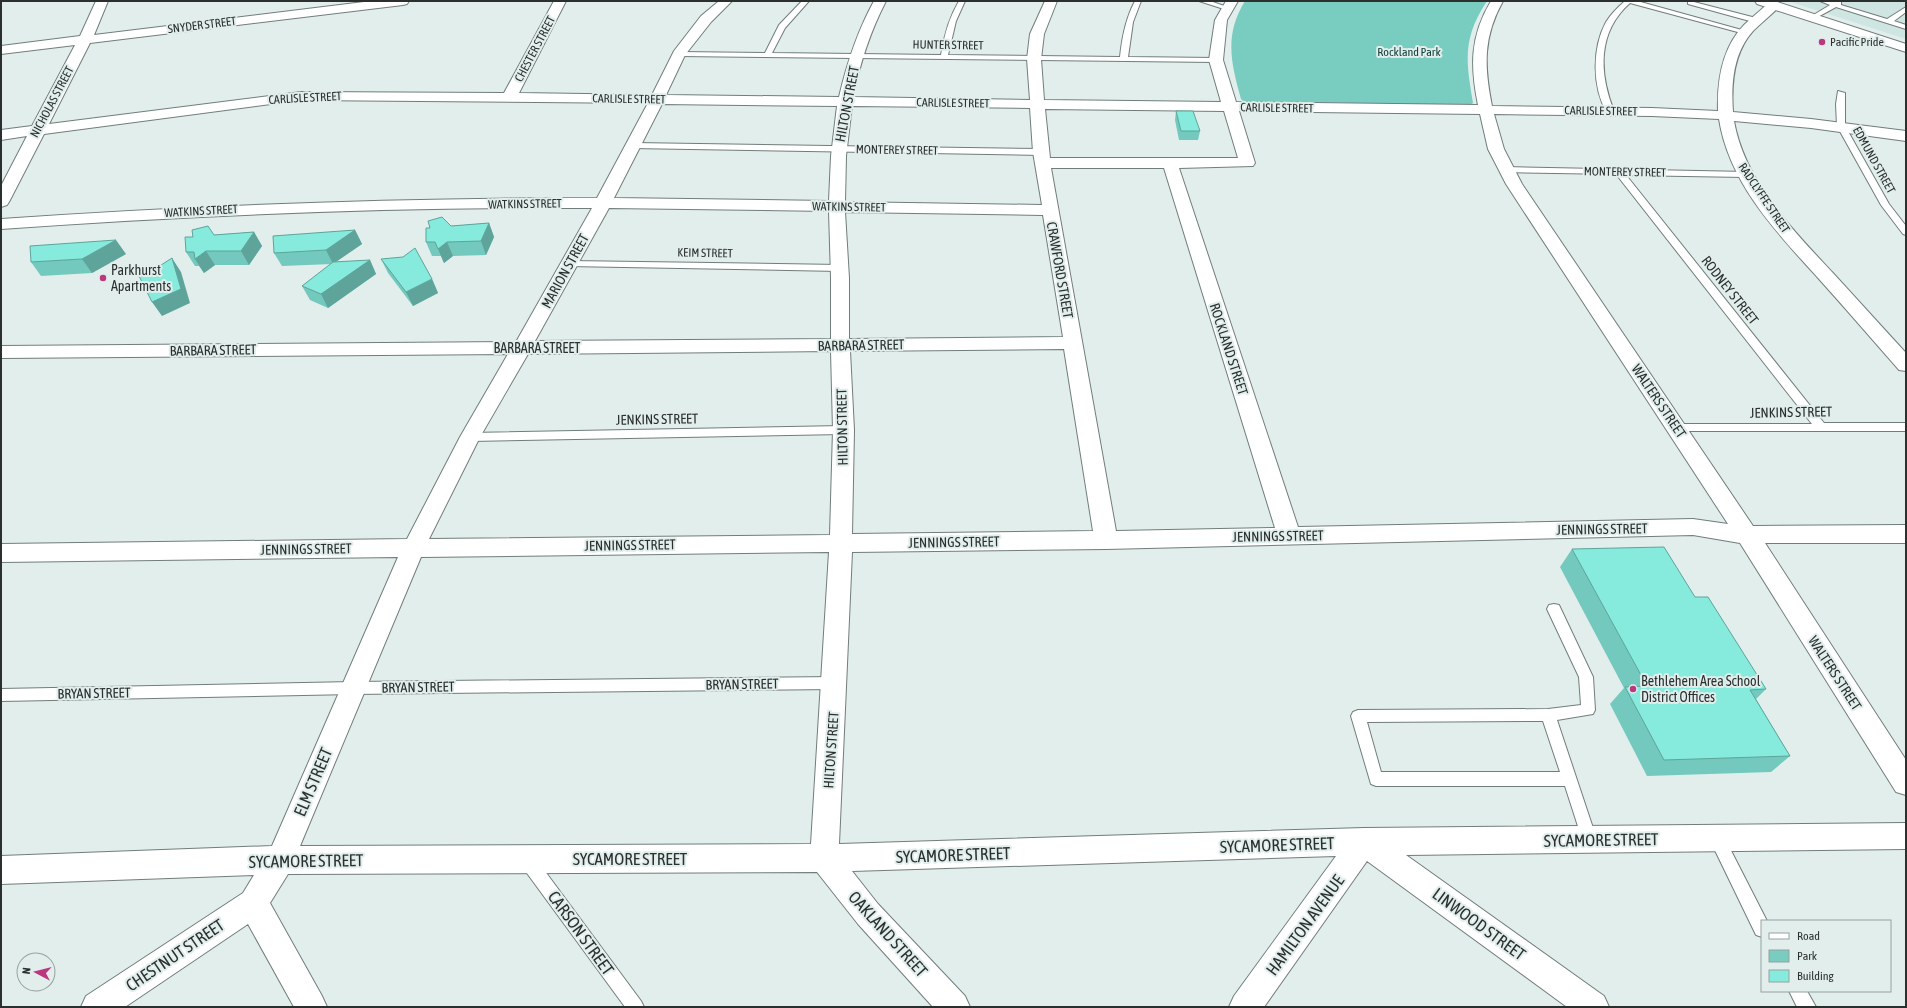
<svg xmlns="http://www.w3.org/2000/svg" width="1907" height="1008" font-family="'Asap Condensed',sans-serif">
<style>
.built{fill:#cee5e1}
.green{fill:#79ccc0}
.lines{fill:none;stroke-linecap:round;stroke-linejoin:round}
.service-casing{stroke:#717d7b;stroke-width:2}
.minor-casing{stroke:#717d7b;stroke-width:2}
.primary-casing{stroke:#717d7b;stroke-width:2}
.service{fill:#fff;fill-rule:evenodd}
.minor{fill:#fff;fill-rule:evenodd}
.primary{fill:#fff;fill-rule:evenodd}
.wall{fill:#73c9bd}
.shaded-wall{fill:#5ea49a}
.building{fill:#86eadc;stroke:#5ea49a}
.poi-dot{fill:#bb377e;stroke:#e1eeec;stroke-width:1.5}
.labels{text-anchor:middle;stroke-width:4;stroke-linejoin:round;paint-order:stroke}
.far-street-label{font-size:12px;fill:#2b302f;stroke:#e1eeec}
.far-poi-label{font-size:12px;fill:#2b302f;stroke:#e1eeec;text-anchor:start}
.far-park-label{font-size:12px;fill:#11403b;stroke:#e1eeec}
.street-label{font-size:14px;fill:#2b302f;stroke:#e1eeec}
.poi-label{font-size:14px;fill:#2b302f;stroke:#e1eeec;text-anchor:start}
.near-street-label{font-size:17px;fill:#2b302f;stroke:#e1eeec}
</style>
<rect width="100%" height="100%" fill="#e1eeec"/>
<!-- built -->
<polygon class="built" points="1788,1 1906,1 1906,39"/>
<!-- green -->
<path class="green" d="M1245,1H1487C1462,39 1466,61 1473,103L1470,105L1243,101L1241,99C1231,63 1224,35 1245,1Z"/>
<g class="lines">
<!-- service casing -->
<g class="service-casing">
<g id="service">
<path d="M802,1H809L785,28L772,53L941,55C944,36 949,18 959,1H965L956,21L948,55L1120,57C1122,37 1126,18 1135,1H1141L1133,22L1128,57L1216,58L1220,60L1216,62L679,56L675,54L679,52L765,53L779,25Z"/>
<polygon points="1199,1 1210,1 1230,8 1227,10"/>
<path d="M1625,1H1637L1749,32L1745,34L1630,3C1597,32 1599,73 1614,111L1613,113H1607C1592,87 1592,48 1606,22C1611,14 1618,7 1625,1Z"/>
<polygon points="1690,1 1760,19 1761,21 1757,23 1688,4 1688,2"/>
<polygon points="1820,1 1841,2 1841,5 1887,19 1906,7 1906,12 1894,21 1906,25 1906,29 1836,7 1814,19 1810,19 1810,17 1830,5"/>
<polygon points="1838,91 1845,93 1845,126 1889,204 1906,226 1906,235 1903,234 1881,205 1837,126 1836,104"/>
<polygon points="634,143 1041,149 1045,152 1041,155 631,148 631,144"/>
<polygon points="1505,167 1748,172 1748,176 1745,177 1626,175 1824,423 1906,423 1906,431 1673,431 1671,428 1677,424 1812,424 1616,174 1502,172 1501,170"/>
<polygon points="570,261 840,265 845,268 840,271 567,266 565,264"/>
<polygon points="843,426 849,430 843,434 470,441 466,440 464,437 466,434 470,433"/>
<path d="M1554,604L1559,605L1593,677L1595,710L1593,714L1557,720L1597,840L1594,845L1589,847L1584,845L1565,786H1376L1371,784L1351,716L1353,712L1358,710L1548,709L1581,705L1579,677L1547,609L1549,605ZM1543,721L1560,772H1381L1367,722Z"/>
<polygon points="835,677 840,679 842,683 840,687 835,689 353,694 1,701 1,689 353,682"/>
<polygon points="1717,831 1722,833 1767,921 1762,921 1762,937 1756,935 1709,838 1712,833"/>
<polygon points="527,852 533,855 641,1001 644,1007 625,1007 521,865 519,860 521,855"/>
<polygon points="1789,991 1807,991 1816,1007 1797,1007"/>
</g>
</g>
<!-- minor casing -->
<g class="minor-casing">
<path id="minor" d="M96,1H108L94,35L372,1H409L407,4L403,5L90,43L49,124L301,92L504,93L554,1H566L519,93L652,95L674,51L701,16L719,1H732L711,22L685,55L666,95L839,97C847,63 857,32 874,1H886C870,32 860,63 853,97L1030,100L1027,59L1030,34L1045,1H1057L1044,34L1041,59L1044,100L1221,102L1209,60L1215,20L1226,1H1238L1227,20L1223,60L1236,102L1478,105C1470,66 1470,36 1491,1H1503C1483,37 1484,66 1492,106L1652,108L1718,111C1717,80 1722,48 1744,25C1752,17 1761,10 1770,2H1778L1780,5L1778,8C1770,16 1761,23 1753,31C1733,53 1731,84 1733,112L1811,119L1906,131V141L1811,128L1734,121C1745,182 1791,228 1832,272C1857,299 1881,326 1906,353V371L1899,370C1872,339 1846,309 1819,279C1777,233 1729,183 1719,119L1652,116L1494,114L1504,149L1522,184L1753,526L1906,525V543H1765L1906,760V795L1896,792L1740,543L1693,535L1106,549L852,552L839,844L1364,828L1906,823V849L1406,855L1604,996L1609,1007H1567L1367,861L1264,1007H1229L1234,996L1336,856L852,871L878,904L965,996L970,1007H933L858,924L817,872L288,874L270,903L322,996L327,1007H294L248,924L125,1007H81L86,996L243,893L254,875L1,884V856L272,846L398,557L1,562V544L407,539L460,437L508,354L1,358V346L516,342L592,208C395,207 198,215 1,229V219C200,205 398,198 597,198L648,103L301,100L44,134L9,202L7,205L1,207V186L27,136L1,140V130L32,126L75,45L1,54V46L80,36ZM662,104L837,106L831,156L829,201L614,198ZM852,106L1030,108L1033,152L1042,205L845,202L846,156ZM1045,109L1224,111L1238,158H1050ZM1239,111L1480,114L1488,149L1506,184L1728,524L1693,519L1298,527L1179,168L1253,166L1255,163ZM1051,168H1164L1275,528L1116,531ZM609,208L829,211L831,278V339L535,341ZM845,212L1043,215L1063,337L849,339V278ZM1064,349L1093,531L852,534L854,430L850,351ZM831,351L833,430L830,535L429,539L480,437L528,354ZM829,552L811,844L300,846L421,557Z"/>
</g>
<!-- primary casing -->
<g class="primary-casing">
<polygon id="primary" points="1755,1 1774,1 1906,44 1906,52 1757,4"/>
</g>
<!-- service -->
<use href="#service" class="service"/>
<!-- minor -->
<use href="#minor" class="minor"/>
<!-- primary -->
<use href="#primary" class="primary"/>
</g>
<!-- wall -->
<g class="wall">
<polygon points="1176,111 1200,131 1198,140 1179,140 1175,120"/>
<polygon points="489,223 494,237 486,255 453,256 444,263 441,256 432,256 426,242 451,226"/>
<polygon points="355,230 362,244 335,262 370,260 376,274 328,308 310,300 302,286 332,264 282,266 274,253"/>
<polygon points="254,232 262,246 249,265 215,265 204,273 199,266 195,266 186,252 214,235"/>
<polygon points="126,254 92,273 41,276 31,262"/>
<polygon points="381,259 432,279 438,293 413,306 388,273"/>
<polygon points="1572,549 1695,597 1766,689 1756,699 1790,756 1771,772 1647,776 1610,704 1624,688 1560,567"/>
</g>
<!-- shaded-wall -->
<g class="shaded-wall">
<polygon points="489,223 494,237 486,255 481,241"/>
<polygon points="355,230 362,244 333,264 326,250"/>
<polygon points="254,232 262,246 249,265 241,251"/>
<polygon points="116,240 126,254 92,273 82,259"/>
<polygon points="447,242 453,256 444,263 438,249"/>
<polygon points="206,251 215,265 204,273 195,259"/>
<polygon points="172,258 181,272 190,303 162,316 152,302"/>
<polygon points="370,260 376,274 328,308 321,294"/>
<polygon points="432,279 438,293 413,306 406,292"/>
</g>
<!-- building -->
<g class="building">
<polygon points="1176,111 1193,111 1200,131 1181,131"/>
<polygon points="442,217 451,226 489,223 481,241 447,242 438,249 435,242 426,242 426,228 430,228 428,221"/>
<polygon points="208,226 214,235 254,232 241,251 206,251 195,259 194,252 186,252 185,237 193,237 192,230"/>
<polygon points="355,230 326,250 274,253 273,236"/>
<polygon points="116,240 82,259 31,262 30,246"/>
<polygon points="415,248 432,279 406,292 381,259 403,257"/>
<polygon points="172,258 181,289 152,302 135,268 158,267"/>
<polygon points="370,260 321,294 302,286 333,262"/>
<polygon points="1664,547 1695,597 1708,597 1766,689 1750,690 1790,756 1664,760 1625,687 1647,686 1572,549"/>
</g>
<!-- markers -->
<g class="poi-dot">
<circle cx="1822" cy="42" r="4"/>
<circle cx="103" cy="278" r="4"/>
<circle cx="1633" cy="689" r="4"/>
</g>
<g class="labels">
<!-- far-street labels -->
<g class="far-street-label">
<text transform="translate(202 25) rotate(-7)" y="4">SNYDER STREET</text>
<text transform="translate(948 45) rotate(1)" y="4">HUNTER STREET</text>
<text transform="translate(535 49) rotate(-62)" y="4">CHESTER STREET</text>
<text transform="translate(305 98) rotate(-3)" y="4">CARLISLE STREET</text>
<text transform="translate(629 99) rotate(1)" y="4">CARLISLE STREET</text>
<text transform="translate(52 102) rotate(-62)" y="4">NICHOLAS STREET</text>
<text transform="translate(953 103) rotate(1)" y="4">CARLISLE STREET</text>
<text transform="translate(1277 108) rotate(1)" y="4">CARLISLE STREET</text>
<text transform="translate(1601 111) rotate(1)" y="4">CARLISLE STREET</text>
<text transform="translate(897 150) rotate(1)" y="4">MONTEREY STREET</text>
<text transform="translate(1874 160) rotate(61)" y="4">EDMUND STREET</text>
<text transform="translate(1625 172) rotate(1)" y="4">MONTEREY STREET</text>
<text transform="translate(1764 198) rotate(56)" y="4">RADCLYFFE STREET</text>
<text transform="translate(525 204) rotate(-1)" y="4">WATKINS STREET</text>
<text transform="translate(849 207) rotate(1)" y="4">WATKINS STREET</text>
<text transform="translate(201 211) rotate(-3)" y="4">WATKINS STREET</text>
<text transform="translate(705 253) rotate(1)" y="4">KEIM STREET</text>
</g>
<!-- far-poi labels -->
<g class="far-poi-label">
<text x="1830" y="46">Pacific Pride</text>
</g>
<!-- far-park labels -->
<g class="far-park-label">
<text x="1409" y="56">Rockland Park</text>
</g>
<!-- street labels -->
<g class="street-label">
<text transform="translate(847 104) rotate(-79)" y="5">HILTON STREET</text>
<text transform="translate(1060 270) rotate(80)" y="5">CRAWFORD STREET</text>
<text transform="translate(565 271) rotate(-61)" y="5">MARION STREET</text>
<text transform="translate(1730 290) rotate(52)" y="5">RODNEY STREET</text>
<text transform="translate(861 345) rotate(-1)" y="5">BARBARA STREET</text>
<text x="537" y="353">BARBARA STREET</text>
<text transform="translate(1229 349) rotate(72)" y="5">ROCKLAND STREET</text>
<text transform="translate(213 350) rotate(-1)" y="5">BARBARA STREET</text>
<text transform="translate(1659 401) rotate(56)" y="5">WALTERS STREET</text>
<text transform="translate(1791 412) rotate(-1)" y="5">JENKINS STREET</text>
<text transform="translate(657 419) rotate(-1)" y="5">JENKINS STREET</text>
<text transform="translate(842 427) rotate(-91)" y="5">HILTON STREET</text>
<text transform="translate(1602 529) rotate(-1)" y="5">JENNINGS STREET</text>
<text transform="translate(1278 536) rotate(-1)" y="5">JENNINGS STREET</text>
<text transform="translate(954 542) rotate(-1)" y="5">JENNINGS STREET</text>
<text transform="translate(630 545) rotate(-1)" y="5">JENNINGS STREET</text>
<text transform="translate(306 549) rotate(-1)" y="5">JENNINGS STREET</text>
<text transform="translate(1835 673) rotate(57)" y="5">WALTERS STREET</text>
<text transform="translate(742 684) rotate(-1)" y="5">BRYAN STREET</text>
<text transform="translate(418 687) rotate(-1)" y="5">BRYAN STREET</text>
<text transform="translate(94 693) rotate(-1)" y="5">BRYAN STREET</text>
<text transform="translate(831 750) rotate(-86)" y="5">HILTON STREET</text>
</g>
<!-- poi labels -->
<g class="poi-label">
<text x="111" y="275">Parkhurst<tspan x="111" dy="16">Apartments</tspan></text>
<text x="1641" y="686">Bethlehem Area School<tspan x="1641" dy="16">District Offices</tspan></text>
</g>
<!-- near-street labels -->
<g class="near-street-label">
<text transform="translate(313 782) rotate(-67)" y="6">ELM STREET</text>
<text transform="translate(1601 840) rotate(-1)" y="6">SYCAMORE STREET</text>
<text transform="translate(1277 845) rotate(-2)" y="6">SYCAMORE STREET</text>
<text transform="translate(953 855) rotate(-2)" y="6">SYCAMORE STREET</text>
<text x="630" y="865">SYCAMORE STREET</text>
<text transform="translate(306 861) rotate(-1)" y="6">SYCAMORE STREET</text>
<text transform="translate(1479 924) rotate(36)" y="6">LINWOOD STREET</text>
<text transform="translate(1305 925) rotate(-54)" y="6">HAMILTON AVENUE</text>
<text transform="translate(581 933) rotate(54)" y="6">CARSON STREET</text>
<text transform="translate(888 934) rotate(48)" y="6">OAKLAND STREET</text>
<text transform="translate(175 955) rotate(-34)" y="6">CHESTNUT STREET</text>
</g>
</g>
<!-- border -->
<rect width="1907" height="1008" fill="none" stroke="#2b302f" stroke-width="4"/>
<!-- legend -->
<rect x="1761" y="920" width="130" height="72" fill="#e1eeec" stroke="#98a2a0"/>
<rect x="1769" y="933" width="20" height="6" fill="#ffffff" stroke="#98a2a0"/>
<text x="1797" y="940" font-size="12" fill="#2b302f">Road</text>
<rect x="1769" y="950" width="20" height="12" fill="#79ccc0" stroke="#98a2a0"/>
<text x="1797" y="960" font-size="12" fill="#2b302f">Park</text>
<rect x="1769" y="970" width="20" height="12" fill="#86eadc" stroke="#98a2a0"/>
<text x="1797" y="980" font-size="12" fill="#2b302f">Building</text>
<!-- north arrow -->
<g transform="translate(36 972) rotate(277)"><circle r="19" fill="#e1eeec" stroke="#98a2a0"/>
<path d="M0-3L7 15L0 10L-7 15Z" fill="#bb377e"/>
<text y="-6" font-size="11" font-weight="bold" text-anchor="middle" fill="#2b302f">N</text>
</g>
</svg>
